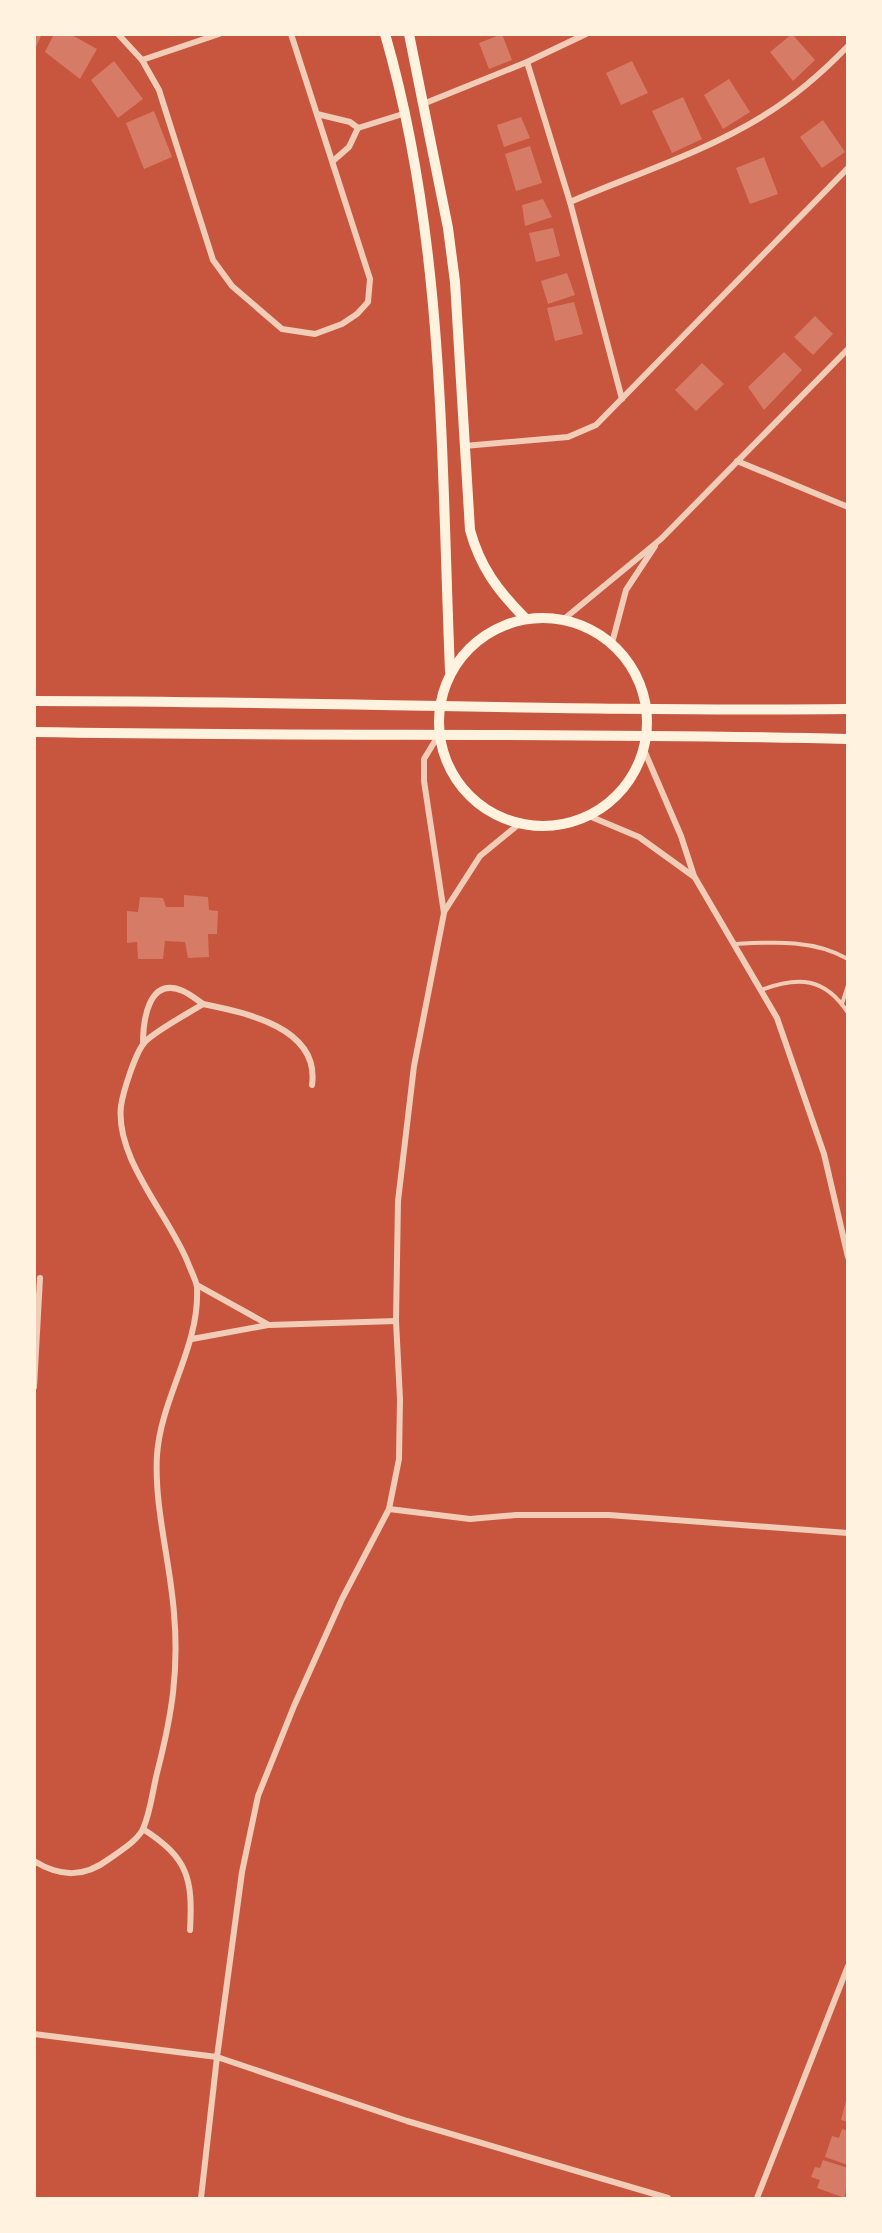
<svg xmlns="http://www.w3.org/2000/svg" width="882" height="2233" font-family="'Fira Sans',sans-serif">
<style>
.building{fill:#d67c66}
.lines{fill:none;stroke-linecap:round;stroke-linejoin:round}
.service{stroke:#f1ccb7;stroke-width:4}
.minor{stroke:#f1ccb7;stroke-width:6}
.secondary{stroke:#fff3e0;stroke-width:10}
</style>
<rect width="100%" height="100%" fill="#c8553d"/>
<!-- building -->
<g class="building">
<polygon points="34,34 42,34 34,51"/>
<polygon points="54,34 70,34 97,49 80,79 45,52"/>
<polygon points="502,34 512,60 489,69 479,43"/>
<polygon points="792,34 815,60 793,81 770,52"/>
<polygon points="114,61 143,99 118,118 91,80"/>
<polygon points="632,61 648,93 621,105 606,73"/>
<polygon points="729,79 750,112 723,129 704,95"/>
<polygon points="683,97 702,139 672,153 652,111"/>
<polygon points="154,111 172,157 144,169 126,123"/>
<polygon points="521,117 530,138 504,147 497,125"/>
<polygon points="823,120 845,152 822,168 800,137"/>
<polygon points="530,146 542,183 516,191 505,154"/>
<polygon points="764,157 778,194 750,204 736,168"/>
<polygon points="543,199 552,217 525,226 522,205"/>
<polygon points="553,228 560,256 536,262 529,233"/>
<polygon points="567,273 575,295 548,304 541,281"/>
<polygon points="574,302 583,334 555,341 547,308"/>
<polygon points="815,316 833,334 813,355 794,337"/>
<polygon points="784,352 802,370 764,410 748,387"/>
<polygon points="702,363 724,384 696,411 675,390"/>
<polygon points="184,895 208,897 209,910 218,911 217,934 208,934 209,957 188,958 185,942 165,941 163,959 138,959 137,942 127,943 127,911 138,912 140,897 163,898 166,907 184,907"/>
<polygon points="847,2097 848,2098 848,2122 841,2120"/>
<polygon points="842,2129 848,2131 848,2165 825,2157 832,2136 839,2138"/>
<polygon points="823,2160 848,2168 845,2198 817,2188 820,2180 811,2177 815,2167 820,2168"/>
</g>
<g class="lines">
<!-- service -->
<g class="service">
<path d="M734,944C773,942 813,939 848,959"/>
<path d="M761,990C798,976 825,977 848,1013"/>
<polyline points="842,1004 848,985"/>
</g>
<!-- minor -->
<g class="minor">
<polyline points="118,34 142,60 159,90 213,260 232,286 282,329 315,334 342,324 357,314 368,302 370,279 291,34"/>
<polyline points="142,60 219,34"/>
<polyline points="527,62 570,202 622,399"/>
<polyline points="423,104 527,62 586,34"/>
<polyline points="317,114 350,122 358,128"/>
<polyline points="358,128 406,113"/>
<polyline points="333,161 349,147 358,128"/>
<path d="M570,202C633,175 705,152 763,116C794,97 822,73 848,46"/>
<polyline points="464,446 568,437 596,425 848,168"/>
<polyline points="737,461 848,507"/>
<polyline points="564,619 661,539 848,349"/>
<polyline points="612,643 626,590 655,546"/>
<polyline points="644,750 681,836 694,876 777,1018 824,1154 848,1257"/>
<polyline points="589,816 639,837 693,876"/>
<polyline points="444,912 480,856 519,824"/>
<path d="M143,1044C143,1021 148,976 183,991C190,994 197,1000 203,1004"/>
<polyline points="197,1285 269,1325 396,1321"/>
<polyline points="192,1339 268,1325"/>
<polyline points="34,1387 40,1278"/>
<polyline points="389,1509 470,1519 516,1515 609,1515 848,1533"/>
<path d="M143,1829C188,1858 193,1878 190,1930"/>
<path d="M34,1861C60,1877 84,1878 109,1859C120,1851 137,1841 143,1829C151,1811 153,1787 158,1769C172,1714 179,1670 174,1613C170,1560 154,1507 157,1455C161,1397 200,1347 197,1287C196,1280 191,1271 188,1263C169,1215 115,1159 121,1106C123,1092 135,1054 144,1043C153,1032 189,1013 203,1004C247,1013 320,1028 312,1085"/>
<polyline points="34,2034 217,2057 242,1872 258,1796 294,1706 342,1599 389,1509 399,1459 400,1399 396,1321 398,1201 414,1066 444,913 424,781 424,759 438,736"/>
<polyline points="201,2198 217,2057 407,2121 668,2198"/>
<polyline points="757,2198 848,1966"/>
</g>
<!-- secondary -->
<g class="secondary">
<path d="M385,34C445,241 441,457 450,671"/>
<path d="M409,34L448,228L455,282L470,530C480,567 498,591 525,618"/>
<circle cx="543" cy="722" r="104"/>
<path d="M34,701C306,701 577,712 848,709"/>
<path d="M34,732C306,737 577,732 848,739"/>
</g>
</g>
<!-- border -->
<rect width="882" height="2233" fill="none" stroke="#fff3e0" stroke-width="72"/>
</svg>
